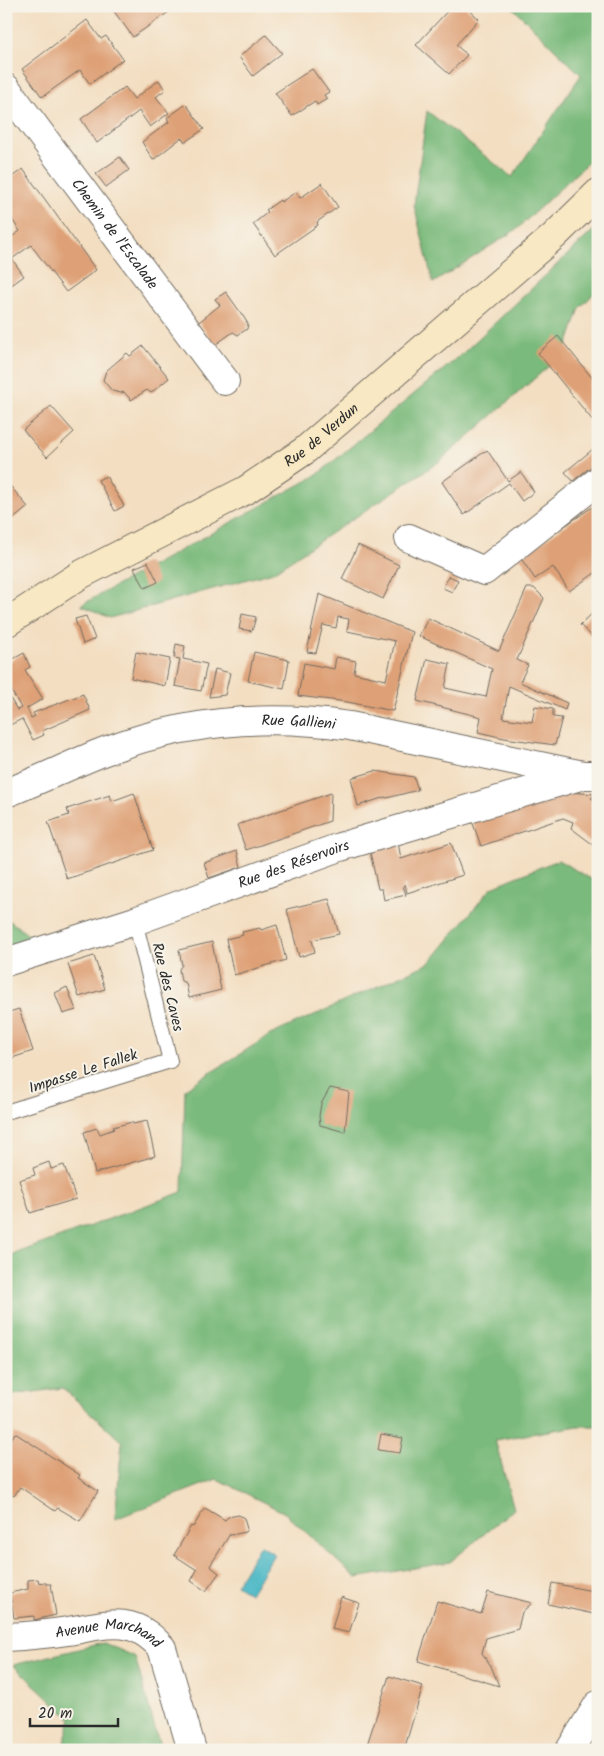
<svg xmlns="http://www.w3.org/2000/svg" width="604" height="1756" font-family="Kalam,sans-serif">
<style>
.forest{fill:#7aba7c;stroke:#527254}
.water{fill:#4bb8c5;stroke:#3b7278}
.building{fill:#dea076}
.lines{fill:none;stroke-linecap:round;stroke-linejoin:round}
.service-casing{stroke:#716a60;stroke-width:16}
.minor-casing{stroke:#716a60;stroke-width:30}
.secondary-casing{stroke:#716a60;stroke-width:30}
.service{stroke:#fff;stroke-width:14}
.minor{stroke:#fff;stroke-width:28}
.secondary{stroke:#f8e8c3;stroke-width:28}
.labels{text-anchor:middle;stroke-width:4;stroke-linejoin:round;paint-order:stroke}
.street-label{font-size:15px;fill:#2b2b2b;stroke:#f7f3e8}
</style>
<rect width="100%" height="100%" fill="#f7f3e8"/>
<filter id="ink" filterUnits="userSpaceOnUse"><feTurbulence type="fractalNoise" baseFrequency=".02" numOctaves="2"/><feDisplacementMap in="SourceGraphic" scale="10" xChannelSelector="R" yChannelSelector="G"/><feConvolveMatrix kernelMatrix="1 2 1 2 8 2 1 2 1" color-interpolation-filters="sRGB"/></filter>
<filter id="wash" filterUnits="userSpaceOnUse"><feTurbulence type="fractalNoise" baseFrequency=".0096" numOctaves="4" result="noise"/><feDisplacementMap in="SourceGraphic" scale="20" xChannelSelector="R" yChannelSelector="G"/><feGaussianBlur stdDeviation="1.12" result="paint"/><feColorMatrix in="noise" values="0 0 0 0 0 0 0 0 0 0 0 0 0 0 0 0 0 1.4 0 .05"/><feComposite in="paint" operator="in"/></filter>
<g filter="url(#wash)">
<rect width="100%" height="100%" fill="#f3dec1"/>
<!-- forest -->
<g class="forest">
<polygon points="511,6 598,6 598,153 517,229 433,283 414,205 427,111 512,177 581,75"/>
<polygon points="598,226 598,289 580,308 565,352 440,461 273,572 110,618 81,605 317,475 462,354"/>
<polygon points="558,860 598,883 598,1426 578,1426 495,1440 514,1509 450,1562 356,1578 285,1513 217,1479 115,1519 122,1442 63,1388 12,1395 6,1404 6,1257 182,1192 185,1089 270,1035 429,963 492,887"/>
<polygon points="6,918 39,943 6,950"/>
<polygon points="103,1643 135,1657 161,1750 62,1750 71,1719 13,1665"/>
</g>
<!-- water -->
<polygon class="water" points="260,1545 274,1554 250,1594 236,1585"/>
<g id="blocks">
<!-- building -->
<g class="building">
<polygon points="110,6 171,6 173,9 133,37"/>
<polygon points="452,6 465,6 479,19 456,45 467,55 449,74 416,45"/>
<polygon points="87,20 101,39 106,36 123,59 90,84 80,70 42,97 22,69"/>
<polygon points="266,35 282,53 253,76 239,57"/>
<polygon points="312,69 329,92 324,95 327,99 317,105 315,101 292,116 275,93"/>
<polygon points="159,80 165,90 156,97 169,113 150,127 139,111 97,143 81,119 125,87 134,99"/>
<polygon points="186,104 204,129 185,142 181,138 153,160 142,142 169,122 167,118"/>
<polygon points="120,157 129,170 106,187 96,174"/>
<polygon points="23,169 96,270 66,292 31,245 12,259 24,276 6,289 6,241 20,231 6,211 6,181"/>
<polygon points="322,183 338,207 317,222 318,225 275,255 253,224 268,212 266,210 280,200 281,202 296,192 300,198"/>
<polygon points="226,292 243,316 248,324 247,329 238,335 233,332 215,345 199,322 220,305 215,299"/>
<polygon points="558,336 598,385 598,427 538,353"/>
<polygon points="143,346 169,378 151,393 147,390 131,400 124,392 121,393 112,391 103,380 106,371 127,353 130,356"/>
<polygon points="51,406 74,432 47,457 23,430"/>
<polygon points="598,445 598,461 573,481 565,472"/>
<polygon points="487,450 508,481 521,472 534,492 522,501 509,483 464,515 442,482"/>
<polygon points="106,476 124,506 115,511 98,480"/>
<polygon points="6,481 28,507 6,525"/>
<polygon points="598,503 598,571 569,591 553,567 535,579 520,557"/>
<polygon points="358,545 399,565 383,599 342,579"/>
<polygon points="148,562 158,582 145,588 134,568"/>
<polygon points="449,576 458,580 452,592 443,588"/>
<polygon points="527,588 534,588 544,598 517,660 528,665 520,682 567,703 565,710 509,686 503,718 532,722 535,706 553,709 553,717 562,718 555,745 504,738 478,732 481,717 417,701 427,659 450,664 445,688 486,697 492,669 419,636 428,618 499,651"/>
<polygon points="319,594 412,632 393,711 347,702 298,696 304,663 334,669 336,657 356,661 354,673 386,680 395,641 347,631 349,619 338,617 336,628 323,625 316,653 307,652"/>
<polygon points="596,610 598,612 598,642 580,625"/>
<polygon points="242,614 256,617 252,631 239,629"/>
<polygon points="86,616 95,639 83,644 75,619"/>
<polygon points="176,644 185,646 183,659 207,664 201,691 175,686 180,659 174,658"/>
<polygon points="136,652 170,659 165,686 131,678"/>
<polygon points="254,652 289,660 284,689 248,681"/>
<polygon points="24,653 30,667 25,670 43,699 27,708 31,718 35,716 33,713 83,694 90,710 42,731 44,735 33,740 22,719 6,727 6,691 17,710 21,708 6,681 6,663"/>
<polygon points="215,669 230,673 225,695 209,697"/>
<polygon points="375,771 414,777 418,790 387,798 385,797 358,806 351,778"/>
<polygon points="554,791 596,794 591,798 598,803 598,842 595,846 571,828 573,822 563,818 481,846 471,818"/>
<polygon points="134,793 153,850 67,879 48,822 69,815 67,809 110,795 112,801"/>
<polygon points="331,793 330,821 246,850 237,825"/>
<polygon points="398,842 401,859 451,843 463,875 407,893 405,884 403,886 406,895 384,900 382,889 378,889 370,852"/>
<polygon points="237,851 241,867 209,878 204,863"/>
<polygon points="329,899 339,934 312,940 315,952 299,957 287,909"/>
<polygon points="277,925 286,960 234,975 226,939 243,935 242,932 260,928 261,930"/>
<polygon points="212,942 221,990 189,998 186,983 181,981 179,969 182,965 179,950"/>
<polygon points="94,956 105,989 79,997 68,964"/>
<polygon points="67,987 76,1010 63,1014 55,993"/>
<polygon points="19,1009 33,1051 6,1060 6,1013"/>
<polygon points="330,1088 349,1092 345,1132 320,1125 319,1116 321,1104"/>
<polygon points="147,1121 155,1156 95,1173 84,1132 97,1128 100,1134 114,1129 113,1127 132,1122 133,1124"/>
<polygon points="49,1162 51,1169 64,1165 76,1199 30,1213 19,1180 35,1175 33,1168"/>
<polygon points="15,1433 80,1475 78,1478 98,1491 80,1521 58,1508 55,1511 20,1487 14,1496 6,1491 6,1447"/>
<polygon points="381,1434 403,1438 400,1453 378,1450"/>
<polygon points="205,1508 225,1520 228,1517 239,1515 244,1518 247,1529 245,1532 232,1535 230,1534 210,1566 219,1573 206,1591 191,1581 197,1570 174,1555 191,1526 193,1527"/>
<polygon points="38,1579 39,1583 45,1582 46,1584 51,1584 56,1615 34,1620 34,1616 14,1618 10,1593 28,1589 28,1580"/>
<polygon points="552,1583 598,1592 598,1615 548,1604"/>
<polygon points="488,1592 532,1603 522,1612 518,1629 486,1638 482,1653 491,1666 499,1686 418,1661 437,1601 481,1614"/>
<polygon points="341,1597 359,1603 349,1633 332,1629"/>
<polygon points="389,1676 423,1686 404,1750 372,1750 366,1748"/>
</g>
</g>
</g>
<g filter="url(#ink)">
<use href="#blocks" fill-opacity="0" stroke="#716a60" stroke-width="1"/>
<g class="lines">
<!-- service casing -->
<g class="service-casing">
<polyline id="service" points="6,1112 170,1061 135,921"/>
</g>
<!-- minor casing -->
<g class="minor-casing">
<g id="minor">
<path id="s1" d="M6,88L225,381"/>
<polyline points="409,538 484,571 598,481"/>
<path id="s2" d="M6,793C40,780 72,764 105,751C185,720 266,714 350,726L583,775H598"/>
<path id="s3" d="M6,962L135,921L340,847L580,776"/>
<path id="s4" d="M6,1637C27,1636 48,1634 68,1631C88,1628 111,1621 130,1626C144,1630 153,1638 162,1648L192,1750"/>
<polyline points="570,1750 598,1705"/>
</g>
</g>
<!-- secondary casing -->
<g class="secondary-casing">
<g id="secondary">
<path id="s5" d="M6,623L80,575L246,490L304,451L554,236L598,193"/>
</g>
</g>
<!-- service -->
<use href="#service" class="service"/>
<!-- minor -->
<use href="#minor" class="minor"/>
<!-- secondary -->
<use href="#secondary" class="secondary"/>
</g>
</g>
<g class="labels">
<!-- street labels -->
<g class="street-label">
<text dy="5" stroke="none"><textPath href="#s1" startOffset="182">Chemin de l'Escalade</textPath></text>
<text dy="5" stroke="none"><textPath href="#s5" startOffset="368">Rue de Verdun</textPath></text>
<text dy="5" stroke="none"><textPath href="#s2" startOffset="305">Rue Gallieni</textPath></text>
<text dy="5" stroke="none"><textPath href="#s3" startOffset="304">Rue des Réservoirs</textPath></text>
<text transform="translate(168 987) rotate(76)" y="5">Rue des Caves</text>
<text transform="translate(83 1071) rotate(-18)" y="5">Impasse Le Fallek</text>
<text dy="5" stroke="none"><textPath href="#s4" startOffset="105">Avenue Marchand</textPath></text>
</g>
</g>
<!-- margin -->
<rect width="604" height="1756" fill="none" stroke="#f7f3e8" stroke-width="25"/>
<!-- scale -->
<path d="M30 1718v8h88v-8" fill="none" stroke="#2b2b2b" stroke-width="2.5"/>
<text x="38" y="1718" font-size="15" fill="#2b2b2b" stroke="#f7f3e8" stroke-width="4" paint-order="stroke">20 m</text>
</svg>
